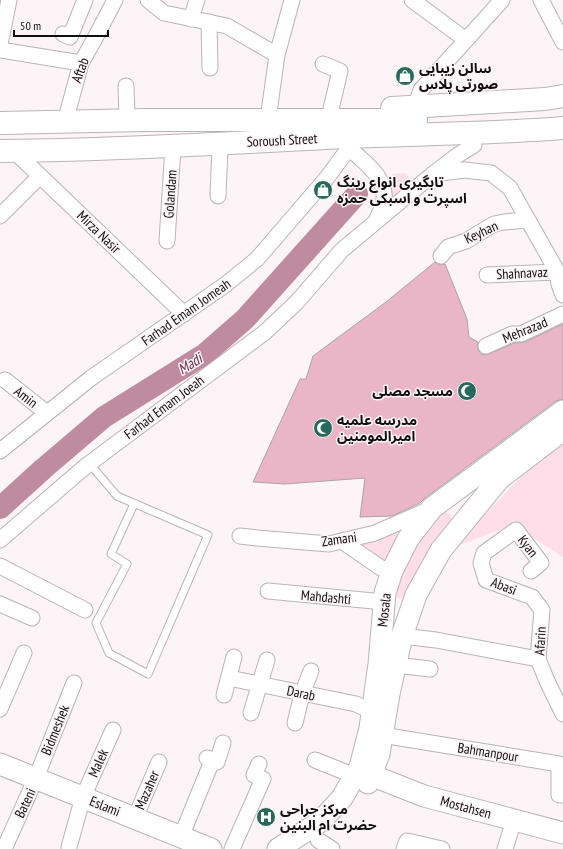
<svg xmlns="http://www.w3.org/2000/svg" width="563" height="849" font-family="'PT Sans Narrow','Noto Sans Arabic',sans-serif">
<style>
.green{fill:#ffdde9}
.lines{fill:none;stroke-linecap:round;stroke-linejoin:round}
.river{stroke:#bf8b9e;stroke-width:22}
.building{fill:#ebb5c8;stroke:#aca4a7}
.lane-casing{stroke:#bbb3b5;stroke-width:9}
.street-casing{stroke:#bbb3b5;stroke-width:17}
.secondary-casing{stroke:#bbb3b5;stroke-width:23}
.primary-casing{stroke:#bbb3b5;stroke-width:24}
.lane{stroke:#fff;stroke-width:7}
.street{stroke:#fff;stroke-width:15}
.secondary{stroke:#fff;stroke-width:21}
.primary{stroke:#fff;stroke-width:22}
.labels{text-anchor:middle;stroke-width:3;stroke-linejoin:round;paint-order:stroke}
.poi-label{font-size:14px;font-weight:bold;fill:#120f10;stroke:#fcf4f7;text-anchor:start}
.street-label{font-size:14px;fill:#120f10;stroke:#fcf4f7}
.water-label{font-size:15px;font-style:italic;fill:#702f4b;stroke:#fcf4f7}
</style>
<rect width="100%" height="100%" fill="#fcf4f7"/>
<!-- green -->
<g class="green">
<polygon points="405,173 409,178 408,187 389,203 391,188 389,186 390,179 393,174"/>
<polygon points="563,443 563,557 513,525 454,547 527,471"/>
<path d="M444,511L451,515L452,521L406,597C401,599 398,599 393,595L402,569L431,519Z"/>
<polygon points="405,528 385,564 379,559 369,548 358,543"/>
</g>
<g class="lines">
<!-- river -->
<polyline class="river" points="0,508 43,469 104,417 205,354 245,319 357,194"/>
</g>
<!-- building -->
<polygon class="building" points="435,262 439,265 445,264 467,319 469,337 478,342 478,349 481,354 485,355 489,354 514,343 525,342 563,324 563,399 556,401 425,498 420,503 392,516 360,517 365,478 285,484 253,482 300,379 306,379 313,356 386,302"/>
<g class="lines">
<!-- lane casing -->
<g class="lane-casing">
<polyline id="lane" points="89,463 117,496 208,535 148,674 109,653 96,623 127,564 111,554 134,504"/>
</g>
<!-- street casing -->
<g class="street-casing">
<g id="street">
<polyline points="148,0 164,13 227,26 277,55"/>
<polyline points="412,0 466,40"/>
<polyline points="541,0 563,42"/>
<polyline points="191,19 197,0"/>
<polyline points="209,22 210,68"/>
<polyline points="63,34 70,37 85,0"/>
<polyline points="0,44 9,0"/>
<polyline points="0,50 81,63"/>
<polyline points="323,64 340,71 331,109"/>
<polyline points="126,86 127,120"/>
<polyline points="415,107 421,90 502,0"/>
<polyline points="269,112 277,55 292,0"/>
<polyline points="65,122 81,63 94,40 115,0"/>
<polyline points="13,150 184,314"/>
<polyline points="434,174 464,170 491,173 510,188 563,282"/>
<polyline points="218,196 220,147"/>
<polyline points="0,216 40,176"/>
<polyline points="167,241 173,147"/>
<polyline points="441,256 448,247 466,241 494,224 504,222 527,220"/>
<polyline points="557,273 559,284 563,295"/>
<polyline points="487,275 557,272"/>
<polyline points="486,346 512,334 521,334 563,314"/>
<polyline points="5,380 47,413"/>
<path d="M0,451L91,378L225,285L257,259L326,179L349,148C365,163 390,179 383,205C382,209 379,214 377,219"/>
<polyline points="240,536 257,538 329,544 375,533 430,509"/>
<polyline points="0,540 86,466 264,333 296,303 342,250 433,174 458,155 474,145"/>
<polyline points="342,541 381,568 392,571"/>
<polyline points="0,566 85,610"/>
<polyline points="531,571 541,563 516,530 484,553 481,563 486,580 532,597 542,610 538,659 547,681 563,714"/>
<polyline points="268,591 384,602"/>
<polyline points="0,604 32,618"/>
<polyline points="402,636 436,640 538,659"/>
<polyline points="396,665 430,669"/>
<polyline points="229,678 356,704 372,712"/>
<polyline points="224,695 234,657"/>
<polyline points="0,709 24,653"/>
<polyline points="251,713 267,660"/>
<polyline points="295,723 302,694 311,671"/>
<polyline points="382,735 559,764 559,795 563,795"/>
<polyline points="207,758 217,762 223,743"/>
<polyline points="315,760 355,776"/>
<polyline points="135,818 159,762"/>
<polyline points="181,837 212,761"/>
<polyline points="318,840 332,849"/>
<polyline points="69,847 83,797 113,730"/>
<polyline points="4,849 36,778 74,683"/>
<polyline points="232,849 263,779 254,775 259,764"/>
<polyline points="404,849 407,841 442,849"/>
<polyline points="505,849 514,820"/>
</g>
</g>
<!-- secondary casing -->
<g class="secondary-casing">
<g id="secondary">
<polyline points="0,764 211,849"/>
<polyline points="371,775 424,796 563,833"/>
<polyline points="368,783 379,754 389,694 402,636 416,595 441,550 499,479 563,430"/>
<polyline points="278,849 321,821 342,798 360,767 370,728 379,664 385,593 392,571 408,539 432,508 563,411"/>
</g>
</g>
<!-- primary casing -->
<g class="primary-casing">
<g id="primary">
<polyline points="392,108 545,99 563,96"/>
<polyline points="0,123 144,120 416,120"/>
<path d="M0,151C115,150 230,143 345,137C418,134 491,134 563,128"/>
</g>
</g>
<!-- lane -->
<use href="#lane" class="lane"/>
<!-- street -->
<use href="#street" class="street"/>
<!-- secondary -->
<use href="#secondary" class="secondary"/>
<!-- primary -->
<use href="#primary" class="primary"/>
</g>
<!-- icons -->
<defs>
<g id="shop-disc" transform="scale(1)"><circle r="9.5" fill="#276a5c" stroke="#fcf4f7"/><path d="M-5-2.5h2.3a2.7 3.5 0 0 1 5.4 0H5L5.5 6h-11ZM-1.5-2.5h3a1.5 2.3 0 0 0-3 0Z" fill="#fff"/></g>
<g id="mosque-disc" transform="scale(1)"><circle r="9.5" fill="#276a5c" stroke="#fcf4f7"/><path d="M3.5-4.9A6 6 0 1 0 3.5 4.9A5 5 0 1 1 3.5-4.9Z" fill="#fff"/></g>
<g id="hospital-disc" transform="scale(1)"><circle r="9.5" fill="#276a5c" stroke="#fcf4f7"/><path d="M-5-5h3v3.5h4V-5h3V5h-3V1.5h-4V5h-3Z" fill="#fff"/></g>
</defs>
<g fill-rule="evenodd">
<use href="#shop-disc" x="405" y="76"/>
<use href="#shop-disc" x="323" y="190"/>
<use href="#mosque-disc" x="467" y="391"/>
<use href="#mosque-disc" x="323" y="428"/>
<use href="#hospital-disc" x="266" y="817"/>
</g>
<g class="labels">
<!-- poi labels -->
<g class="poi-label">
<text x="419" y="73">سالن زیبایی<tspan x="419" dy="16">صورتی پلاس</tspan></text>
<text x="337" y="187">تابگیری انواع رینگ<tspan x="337" dy="16">اسپرت و اسبکی حمزه</tspan></text>
<text x="453" y="396" text-anchor="end">مسجد مصلی</text>
<text x="337" y="425">مدرسه علمیه<tspan x="337" dy="16">امیرالمومنین</tspan></text>
<text x="280" y="814">مرکز جراحی<tspan x="280" dy="16">حضرت ام البنین</tspan></text>
</g>
<!-- street labels -->
<g class="street-label">
<text transform="translate(80 70) rotate(-70)" y="5">Aftab</text>
<text transform="translate(282 140) rotate(-3)" y="5">Soroush Street</text>
<text transform="translate(170 194) rotate(-86)" y="5">Golandam</text>
<text transform="translate(99 232) rotate(44)" y="5">Mirza Nasir</text>
<text transform="translate(481 232) rotate(-25)" y="5">Keyhan</text>
<text transform="translate(522 273) rotate(-3)" y="5">Shahnavaz</text>
<text transform="translate(186 312) rotate(-35)" y="5">Farhad Emam Jomeah</text>
<text transform="translate(525 330) rotate(-22)" y="5">Mehrazad</text>
<text transform="translate(26 397) rotate(38)" y="5">Amin</text>
<text transform="translate(164 407) rotate(-37)" y="5">Farhad Emam Joeah</text>
<text transform="translate(339 539) rotate(-8)" y="5">Zamani</text>
<text transform="translate(528 546) rotate(52)" y="5">Kyan</text>
<text transform="translate(504 586) rotate(21)" y="5">Abasi</text>
<text transform="translate(326 597) rotate(5)" y="5">Mahdashti</text>
<text transform="translate(384 610) rotate(-83)" y="5">Mosala</text>
<text transform="translate(540 641) rotate(-87)" y="5">Afarin</text>
<text transform="translate(301 693) rotate(12)" y="5">Darab</text>
<text transform="translate(55 730) rotate(-68)" y="5">Bidmeshek</text>
<text transform="translate(488 752) rotate(9)" y="5">Bahmanpour</text>
<text transform="translate(98 763) rotate(-66)" y="5">Malek</text>
<text transform="translate(147 790) rotate(-67)" y="5">Mazaher</text>
<text transform="translate(25 803) rotate(-65)" y="5">Bateni</text>
<text transform="translate(105 806) rotate(22)" y="5">Eslami</text>
<text transform="translate(466 807) rotate(15)" y="5">Mostahsen</text>
</g>
<!-- water labels -->
<g class="water-label">
<text transform="translate(190 364) rotate(-32)" y="5">Madi</text>
</g>
</g>
<!-- scale -->
<path d="M14 30v6h94v-6" fill="none" stroke="#120f10" stroke-width="2"/>
<text x="20" y="30" font-size="12" fill="#120f10" stroke="#fcf4f7" stroke-width="3" paint-order="stroke">50 m</text>
</svg>
